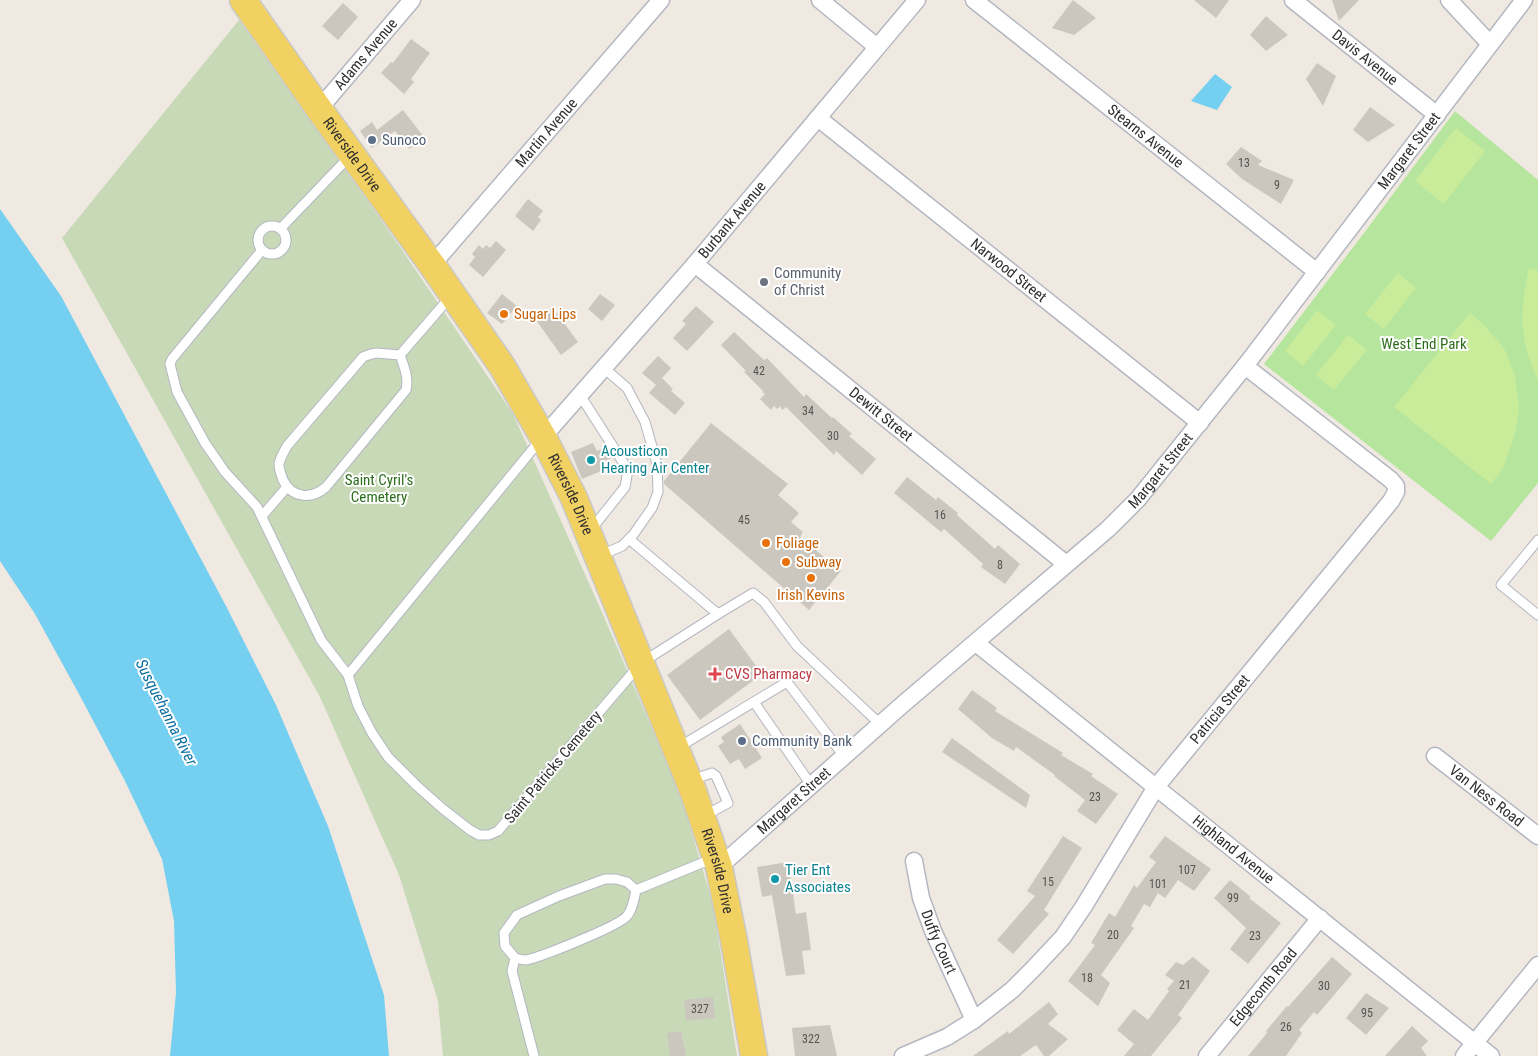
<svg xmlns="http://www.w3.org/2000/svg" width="1538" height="1056" font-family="'Roboto Condensed',sans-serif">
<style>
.green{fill:#b6e59e}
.cemetery{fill:#c8d9b8}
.pitch{fill:#c9ec9a}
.water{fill:#75cff0}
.building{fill:#cbc7bf}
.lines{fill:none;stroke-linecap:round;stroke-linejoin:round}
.service-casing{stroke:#b4b7c1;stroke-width:11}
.minor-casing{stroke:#b4b7c1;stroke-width:19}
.primary-casing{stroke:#c9c9c9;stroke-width:29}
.service{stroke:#fff;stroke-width:9}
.minor{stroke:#fff;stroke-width:16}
.primary{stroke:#f2d163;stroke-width:26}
.service-dot{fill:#5c6f8a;stroke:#fff;stroke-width:2}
.worship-dot{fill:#6b7280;stroke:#fff;stroke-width:2}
.food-dot{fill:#e8710a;stroke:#fff;stroke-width:2}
.culture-dot{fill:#0f9aa8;stroke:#fff;stroke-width:2}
.health-dot{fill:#e0444e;stroke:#fff;stroke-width:2}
.labels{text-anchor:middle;stroke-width:4;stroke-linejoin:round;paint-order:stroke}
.number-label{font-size:12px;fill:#555452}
.street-label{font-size:15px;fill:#2e2e2e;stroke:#fff}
.service-label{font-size:15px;fill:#4e5e75;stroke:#fff;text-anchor:start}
.worship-label{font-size:15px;fill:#5b616d;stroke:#fff;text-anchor:start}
.food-label{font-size:15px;fill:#c56008;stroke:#fff;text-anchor:start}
.park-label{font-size:15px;fill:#2c6e1b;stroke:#fff}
.culture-label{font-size:15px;fill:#0d838f;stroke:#fff;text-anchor:start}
.health-label{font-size:15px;fill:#be3a42;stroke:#fff;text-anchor:start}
.water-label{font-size:16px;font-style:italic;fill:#0d6fa3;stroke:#fff}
</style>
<rect width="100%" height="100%" fill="#efe9e1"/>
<!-- green -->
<polygon class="green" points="1455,111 1538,180 1538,483 1491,541 1264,364 1367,229"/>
<!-- cemetery -->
<polygon class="cemetery" points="239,20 398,244 513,414 601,610 681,796 713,905 737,1056 443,1056 438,1001 399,875 319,695 62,238"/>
<!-- pitch -->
<g class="pitch">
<polygon points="1456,128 1485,151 1444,204 1415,181"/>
<path d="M1529,268L1538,271V380C1518,340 1520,310 1529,268Z"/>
<polygon points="1398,273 1416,288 1384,329 1365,314"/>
<polygon points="1317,310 1336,325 1303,366 1285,351"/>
<polygon points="1470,313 1485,326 1504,348 1515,376 1519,407 1516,430 1504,467 1491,484 1394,407"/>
<polygon points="1348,335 1367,350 1334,390 1316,375"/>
</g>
<!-- water -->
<g class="water">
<polygon points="1215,74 1232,87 1217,110 1191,101"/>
<polygon points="0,209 61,296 226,606 276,705 328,826 384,995 389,1056 170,1056 176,993 174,921 162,859 125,781 79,694 35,614 0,561"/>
</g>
<!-- building -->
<g class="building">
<polygon points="1073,0 1096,18 1074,35 1052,28"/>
<polygon points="1194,0 1229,0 1216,18"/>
<polygon points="1332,0 1359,0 1339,21"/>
<polygon points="343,3 358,17 338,40 322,26"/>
<polygon points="1266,16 1288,35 1266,51 1250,35"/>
<polygon points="411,39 430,53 411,79 414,82 404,94 381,73 391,62 393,63"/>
<polygon points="1317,63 1336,76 1323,106 1306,79"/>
<polygon points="1370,107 1395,125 1368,142 1353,130"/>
<polygon points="403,110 424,137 409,149 395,131 372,148 360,131 372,122 377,130"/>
<polygon points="1241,147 1262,161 1258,165 1294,180 1281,204 1242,179 1226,164"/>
<polygon points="528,199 543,211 538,217 541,220 533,231 515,216"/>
<polygon points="496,241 506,250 483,277 469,265 475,257 472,254 479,245 483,249 486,245 490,248"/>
<polygon points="502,294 517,306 502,324 487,313"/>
<polygon points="600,294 615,305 602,321 588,309"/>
<polygon points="696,306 714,322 687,351 673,338 686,324 682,321"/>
<polygon points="553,308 578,342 561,355 536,320"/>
<polygon points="734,332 764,360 767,358 804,397 806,394 832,418 833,417 852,434 849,436 876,459 862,475 836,451 834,455 786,407 782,410 780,406 777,409 774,406 771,410 760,399 765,394 762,392 763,391 744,372 746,371 721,345"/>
<polygon points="658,356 671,368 656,385 642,373"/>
<polygon points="662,378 673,389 671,391 685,403 675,415 649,393"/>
<polygon points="711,423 788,484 778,495 799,513 791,522 803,532 800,537 841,571 809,610 664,484 664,481"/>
<polygon points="593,443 597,451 606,447 611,458 602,462 606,469 582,479 571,452"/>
<polygon points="907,477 936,500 938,497 958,513 957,515 995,549 998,545 1020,564 1005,584 981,567 983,564 944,529 941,532 894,493"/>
<polygon points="729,629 762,674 700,720 667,675"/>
<polygon points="972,690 997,708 995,711 1063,753 1061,755 1093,774 1091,776 1118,794 1096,824 1077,811 1085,800 1054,776 1055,775 1016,747 1014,751 992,738 958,709"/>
<polygon points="740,724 762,758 745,769 739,759 730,764 718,746 724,742 721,737"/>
<polygon points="952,738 1030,795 1026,808 942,752"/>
<polygon points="1063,836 1082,848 1044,910 1049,914 1013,954 997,940 1035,896 1027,891"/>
<polygon points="1165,836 1211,869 1194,891 1178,880 1165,898 1158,893 1150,907 1144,904 1131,926 1134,928 1101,975 1110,983 1098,1006 1068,981 1095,945 1091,943 1109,913 1115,917 1134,885 1137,888 1156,862 1149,857"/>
<polygon points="788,862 796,914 806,912 811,950 802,951 805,974 786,976 772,895 762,897 757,867"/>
<polygon points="1230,880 1251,897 1249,898 1281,923 1248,964 1230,949 1246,928 1214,898"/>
<polygon points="1193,957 1210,971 1178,1015 1182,1018 1151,1056 1124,1056 1134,1044 1117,1030 1134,1009 1148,1020 1169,991 1167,989 1174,981 1165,975 1176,962 1183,965"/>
<polygon points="1332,957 1352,974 1317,1015 1314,1012 1299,1030 1302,1033 1286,1056 1248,1056 1267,1033 1266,1031 1287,1006 1288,1007"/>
<polygon points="1366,993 1389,1008 1366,1035 1346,1018"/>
<polygon points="713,997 715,1018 686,1021 684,1000"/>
<polygon points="1049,1002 1058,1014 1048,1024 1068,1039 1049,1056 1044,1056 1036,1045 1020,1056 973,1056 1008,1031 1009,1034"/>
<polygon points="830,1025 837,1056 795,1056 792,1028"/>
<polygon points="1412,1026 1428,1041 1421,1048 1427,1056 1385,1056"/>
<polygon points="681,1031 686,1056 670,1056 667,1033"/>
</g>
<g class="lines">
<!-- service casing -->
<g class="service-casing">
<g id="service">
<circle cx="272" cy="240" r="14"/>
<polyline points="281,228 350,156"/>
<polyline points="262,250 172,359 170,364 177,392 205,443 225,472 257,507 321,640 348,675 358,706 372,733 388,757 417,786 443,809 470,830 479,835 489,835 498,831 641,663 718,614 629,539"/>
<path d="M377,353L400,355C404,366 409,378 406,390L326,487C311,500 292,498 283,480C281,474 279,470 279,464C280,458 284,452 287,446L363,357L371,354Z"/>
<polyline points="400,355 451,296"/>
<polyline points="580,395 628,470 625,487 590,531"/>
<polyline points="262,516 287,487"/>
<polyline points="1538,540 1501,585 1538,615"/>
<polyline points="599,556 622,546 633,535 652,508 658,492 657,464 645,422 627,388 604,368"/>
<polyline points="718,614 753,593 764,602 797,646 880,724"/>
<polyline points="348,675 541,439"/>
<polyline points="754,702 811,785"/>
<polyline points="679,747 787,682 844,756"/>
<polyline points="691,780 712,773 716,776 728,803 704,816"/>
<path d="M636,890C634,899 633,909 627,916C619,926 541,957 526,960C522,960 519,959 515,958L505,946L504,933L517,915L559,896L605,879H616L627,882L636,890L714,858"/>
<polyline points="515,958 512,971 534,1056"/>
</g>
</g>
<!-- minor casing -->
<g class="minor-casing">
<g id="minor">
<polyline points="820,0 877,47"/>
<path id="s1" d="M974,0L1317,272"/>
<path id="s2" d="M1293,0L1437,115"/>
<polyline points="1449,0 1490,44"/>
<path id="s3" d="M319,109L412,0"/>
<path id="s4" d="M818,118L1200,423"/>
<path id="s5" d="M695,264L1066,564"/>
<path id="s6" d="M432,265L661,0"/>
<path id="s7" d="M543,437L695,264L917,0"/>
<path id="s8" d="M976,643L1491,1056"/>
<path id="s9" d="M1435,756L1538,836"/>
<path id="s10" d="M914,861L921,898L933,931L974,1020"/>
<path id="s11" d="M719,867L902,705L1108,529L1138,499L1245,366L1524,0"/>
<path id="s12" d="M903,1056L947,1037L974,1020L1012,990L1033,969L1063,937L1084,906L1156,787L1391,501L1396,492V486L1391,480L1245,366"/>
<path id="s13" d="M1207,1056L1320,918"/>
<polyline points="1464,1056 1538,965"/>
</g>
</g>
<!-- primary casing -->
<g class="primary-casing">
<g id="primary">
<path id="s14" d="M243,0L319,109L432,265L502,366L543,437L574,498L693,791L719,867L734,941L754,1056"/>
</g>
</g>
<!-- service -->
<use href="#service" class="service"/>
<!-- minor -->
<use href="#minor" class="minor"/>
<!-- primary -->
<use href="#primary" class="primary"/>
</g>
<!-- markers -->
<g class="service-dot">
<circle cx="372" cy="140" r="5"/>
<circle cx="742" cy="741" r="5"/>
</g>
<circle class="worship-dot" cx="764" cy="282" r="5"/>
<g class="food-dot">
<circle cx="504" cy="314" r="5"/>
<circle cx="766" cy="543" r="5"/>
<circle cx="786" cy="562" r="5"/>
<circle cx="811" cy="578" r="5"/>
</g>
<g class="culture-dot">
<circle cx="591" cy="460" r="5"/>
<circle cx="775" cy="879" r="5"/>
</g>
<path class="health-dot" d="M712.5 666.5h5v5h5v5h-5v5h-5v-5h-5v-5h5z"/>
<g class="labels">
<!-- number labels -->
<g class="number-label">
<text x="1244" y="167">13</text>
<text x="1277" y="189">9</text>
<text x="759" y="375">42</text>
<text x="808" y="415">34</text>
<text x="833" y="440">30</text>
<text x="940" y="519">16</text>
<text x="744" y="524">45</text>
<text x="1000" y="569">8</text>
<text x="1095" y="801">23</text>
<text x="1187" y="874">107</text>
<text x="1048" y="886">15</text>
<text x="1158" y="888">101</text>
<text x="1233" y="902">99</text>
<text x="1113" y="939">20</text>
<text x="1255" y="940">23</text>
<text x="1087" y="982">18</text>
<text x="1185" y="989">21</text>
<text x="1324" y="990">30</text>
<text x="700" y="1013">327</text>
<text x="1367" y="1017">95</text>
<text x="1286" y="1031">26</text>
<text x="811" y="1043">322</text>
</g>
<!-- street labels -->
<g class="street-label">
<text dy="5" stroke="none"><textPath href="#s3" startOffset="72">Adams Avenue</textPath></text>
<text dy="5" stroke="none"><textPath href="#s2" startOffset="92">Davis Avenue</textPath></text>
<text dy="5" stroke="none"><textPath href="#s6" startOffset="175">Martin Avenue</textPath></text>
<text dy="5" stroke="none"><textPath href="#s1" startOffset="219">Stearns Avenue</textPath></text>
<text dy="5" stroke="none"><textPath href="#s11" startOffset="999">Margaret Street</textPath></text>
<text dy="5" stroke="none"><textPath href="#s14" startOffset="189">Riverside Drive</textPath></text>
<text dy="5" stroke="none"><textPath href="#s7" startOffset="288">Burbank Avenue</textPath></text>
<text dy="5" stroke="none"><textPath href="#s4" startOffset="244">Narwood Street</textPath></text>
<text dy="5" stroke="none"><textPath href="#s5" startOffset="239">Dewitt Street</textPath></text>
<text dy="5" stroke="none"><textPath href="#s11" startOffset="594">Margaret Street</textPath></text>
<text dy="5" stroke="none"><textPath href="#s14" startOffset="594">Riverside Drive</textPath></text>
<text dy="5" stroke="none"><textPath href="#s12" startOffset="479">Patricia Street</textPath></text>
<text transform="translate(553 767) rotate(-50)" y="5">Saint Patricks Cemetery</text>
<text dy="5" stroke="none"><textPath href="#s9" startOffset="65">Van Ness Road</textPath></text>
<text dy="5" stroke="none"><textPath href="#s11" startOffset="100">Margaret Street</textPath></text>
<text dy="5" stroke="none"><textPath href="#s8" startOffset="330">Highland Avenue</textPath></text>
<text dy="5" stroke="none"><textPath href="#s14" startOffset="999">Riverside Drive</textPath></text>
<text dy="5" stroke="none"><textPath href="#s10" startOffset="85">Duffy Court</textPath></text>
<text dy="5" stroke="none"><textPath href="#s13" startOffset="89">Edgecomb Road</textPath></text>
</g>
<!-- service labels -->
<g class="service-label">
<text x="382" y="145">Sunoco</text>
<text x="752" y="746">Community Bank</text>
</g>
<!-- worship labels -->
<g class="worship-label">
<text x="774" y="278">Community<tspan x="774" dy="17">of Christ</tspan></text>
</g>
<!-- food labels -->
<g class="food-label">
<text x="514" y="319">Sugar Lips</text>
<text x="776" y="548">Foliage</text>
<text x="796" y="567">Subway</text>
<text x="811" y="600" text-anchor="middle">Irish Kevins</text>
</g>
<!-- park labels -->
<g class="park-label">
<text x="1424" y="349">West End Park</text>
<text x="379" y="485">Saint Cyril's<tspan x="379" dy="17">Cemetery</tspan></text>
</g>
<!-- culture labels -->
<g class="culture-label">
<text x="601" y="456">Acousticon<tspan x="601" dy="17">Hearing Air Center</tspan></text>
<text x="785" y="875">Tier Ent<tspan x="785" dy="17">Associates</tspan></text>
</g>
<!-- health labels -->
<g class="health-label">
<text x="725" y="679">CVS Pharmacy</text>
</g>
<!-- water labels -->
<g class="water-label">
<text transform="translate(167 712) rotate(63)" y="6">Susquehanna River</text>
</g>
</g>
</svg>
